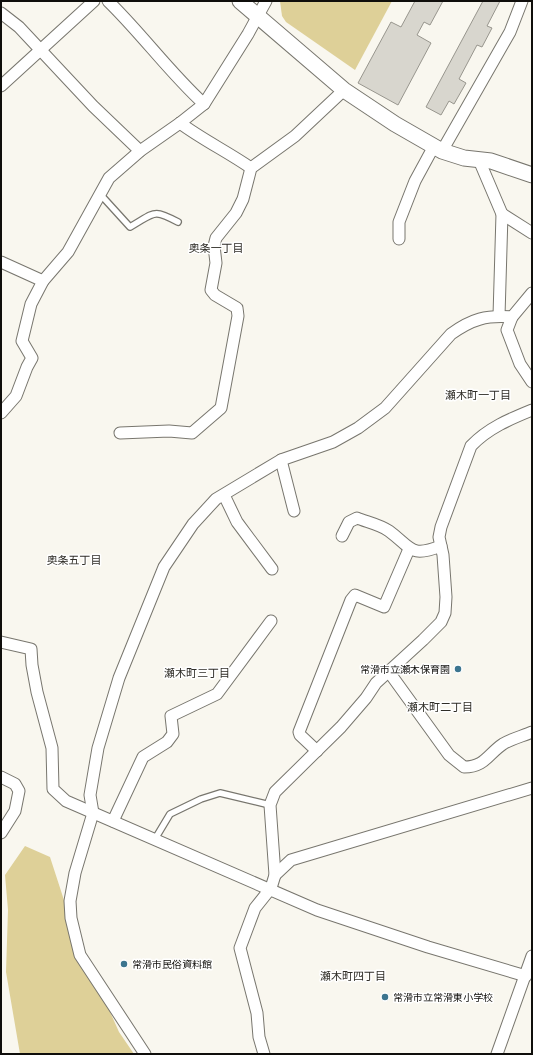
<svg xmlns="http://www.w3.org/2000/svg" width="533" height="1055" font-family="Lato,'Noto Sans JP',sans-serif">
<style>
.green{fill:#ded098}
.building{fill:#d8d6ce;stroke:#98968e}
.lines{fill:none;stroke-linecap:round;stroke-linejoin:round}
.lane-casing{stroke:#78766e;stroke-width:8}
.street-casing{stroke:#78766e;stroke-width:13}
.secondary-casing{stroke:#78766e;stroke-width:17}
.lane{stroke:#fff;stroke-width:5.5}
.street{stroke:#fff;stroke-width:11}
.secondary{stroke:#fff;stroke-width:15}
.poi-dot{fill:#3c758f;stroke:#fff;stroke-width:1.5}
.labels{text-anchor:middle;stroke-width:3;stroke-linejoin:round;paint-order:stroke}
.poi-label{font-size:10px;fill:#0f0e0b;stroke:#fff;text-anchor:start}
.neighbourhood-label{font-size:11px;fill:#2f2d27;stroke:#fff}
</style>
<rect width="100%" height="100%" fill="#f9f7ef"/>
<!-- green -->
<g class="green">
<polygon points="280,1 392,1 355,70 286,22 282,16"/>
<polygon points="25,846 50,857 74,931 119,1032 134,1054 20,1054 6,972 8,910 5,875"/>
</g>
<!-- building -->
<g class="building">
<polygon points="415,1 443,1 430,25 424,22 417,35 431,43 398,105 358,83 391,22 401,27"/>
<polygon points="483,1 500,1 487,26 492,28 482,47 477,45 459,79 466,83 454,104 449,101 441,115 426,107"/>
</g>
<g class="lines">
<!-- lane casing -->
<g class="lane-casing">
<g id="lane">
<path d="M100,194L130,227C155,213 152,208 178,222"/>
<polyline points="155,839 170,814 201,799 220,793 270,805"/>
</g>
</g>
<!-- street casing -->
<g class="street-casing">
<g id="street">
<path d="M108,1C142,34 169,72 204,104"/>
<polyline points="1,13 19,27 93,106 140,151"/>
<polyline points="1,86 94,1"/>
<path d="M180,123C203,140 228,152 251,168"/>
<polyline points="442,151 510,32 522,1"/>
<polyline points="479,160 502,214 499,316"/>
<polyline points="502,214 532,233"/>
<polyline points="399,239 399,222 415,181 434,146"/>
<polyline points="1,262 43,281"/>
<polyline points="532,293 512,317 507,330 520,364 532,382"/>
<polyline points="1,413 16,396 27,367 32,358 22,341 31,304 43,281 68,252 109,178 140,151 180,123 204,104 248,34 266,1"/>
<polyline points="120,433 169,431 192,433 221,408 238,316 237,308 215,295 211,290 216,263 214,246 216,238 236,213 243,199 251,168 295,136 344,90"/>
<polyline points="281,460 294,511"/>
<polyline points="224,495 237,522 272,569"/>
<path d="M342,536L349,522L357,518C367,522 381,525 389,531C412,548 410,558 441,546"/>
<polyline points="1,642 31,649 32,665 37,692 52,748 53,789 66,801 317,910 428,947 526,976"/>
<path d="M389,672L449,755L464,767C485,767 488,754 503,744C511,739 523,736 532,732"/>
<polyline points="317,751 300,735 299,732 351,600 355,595 384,607 409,549"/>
<polyline points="1,777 15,784 19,791 15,811 1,833"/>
<polyline points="113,821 143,757 167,742 173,734 171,716 217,694 271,621"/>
<polyline points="275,875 291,860 532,788"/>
<path d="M145,1054L80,955L71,918L70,901L75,873L93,813L90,795L98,748L119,678L164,567L193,524L216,499L281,460L333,442L358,428L385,408L451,334C472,319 486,315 512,317"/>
<path d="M264,1054L259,1037L257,1013L240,948L255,908L271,888L275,875L270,805L275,792L341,727L366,698L376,683L423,640L441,622L445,613L446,597L443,555L439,537L441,527L471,446C488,428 510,419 532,410"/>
<polyline points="497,1054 532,956"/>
</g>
</g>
<!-- secondary casing -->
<g class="secondary-casing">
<polyline id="secondary" points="240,1 344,90 395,124 442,151 464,158 491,161 532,175"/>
</g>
<!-- lane -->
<use href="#lane" class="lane"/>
<!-- street -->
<use href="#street" class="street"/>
<!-- secondary -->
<use href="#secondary" class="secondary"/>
</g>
<!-- markers -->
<g class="poi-dot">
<circle cx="458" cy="669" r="4"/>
<circle cx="124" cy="964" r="4"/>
<circle cx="385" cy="997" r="4"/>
</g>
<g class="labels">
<!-- poi labels -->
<g class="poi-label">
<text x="450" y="673" text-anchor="end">常滑市立瀬木保育園</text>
<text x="132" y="968">常滑市民俗資料館</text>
<text x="393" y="1001">常滑市立常滑東小学校</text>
</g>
<!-- neighbourhood labels -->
<g class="neighbourhood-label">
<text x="216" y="252">奥条一丁目</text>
<text x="478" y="399">瀬木町一丁目</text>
<text x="74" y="564">奥条五丁目</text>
<text x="197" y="677">瀬木町三丁目</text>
<text x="440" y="711">瀬木町二丁目</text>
<text x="353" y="980">瀬木町四丁目</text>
</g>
</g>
<!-- border -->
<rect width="533" height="1055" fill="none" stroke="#0f0e0b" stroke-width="4"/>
</svg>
